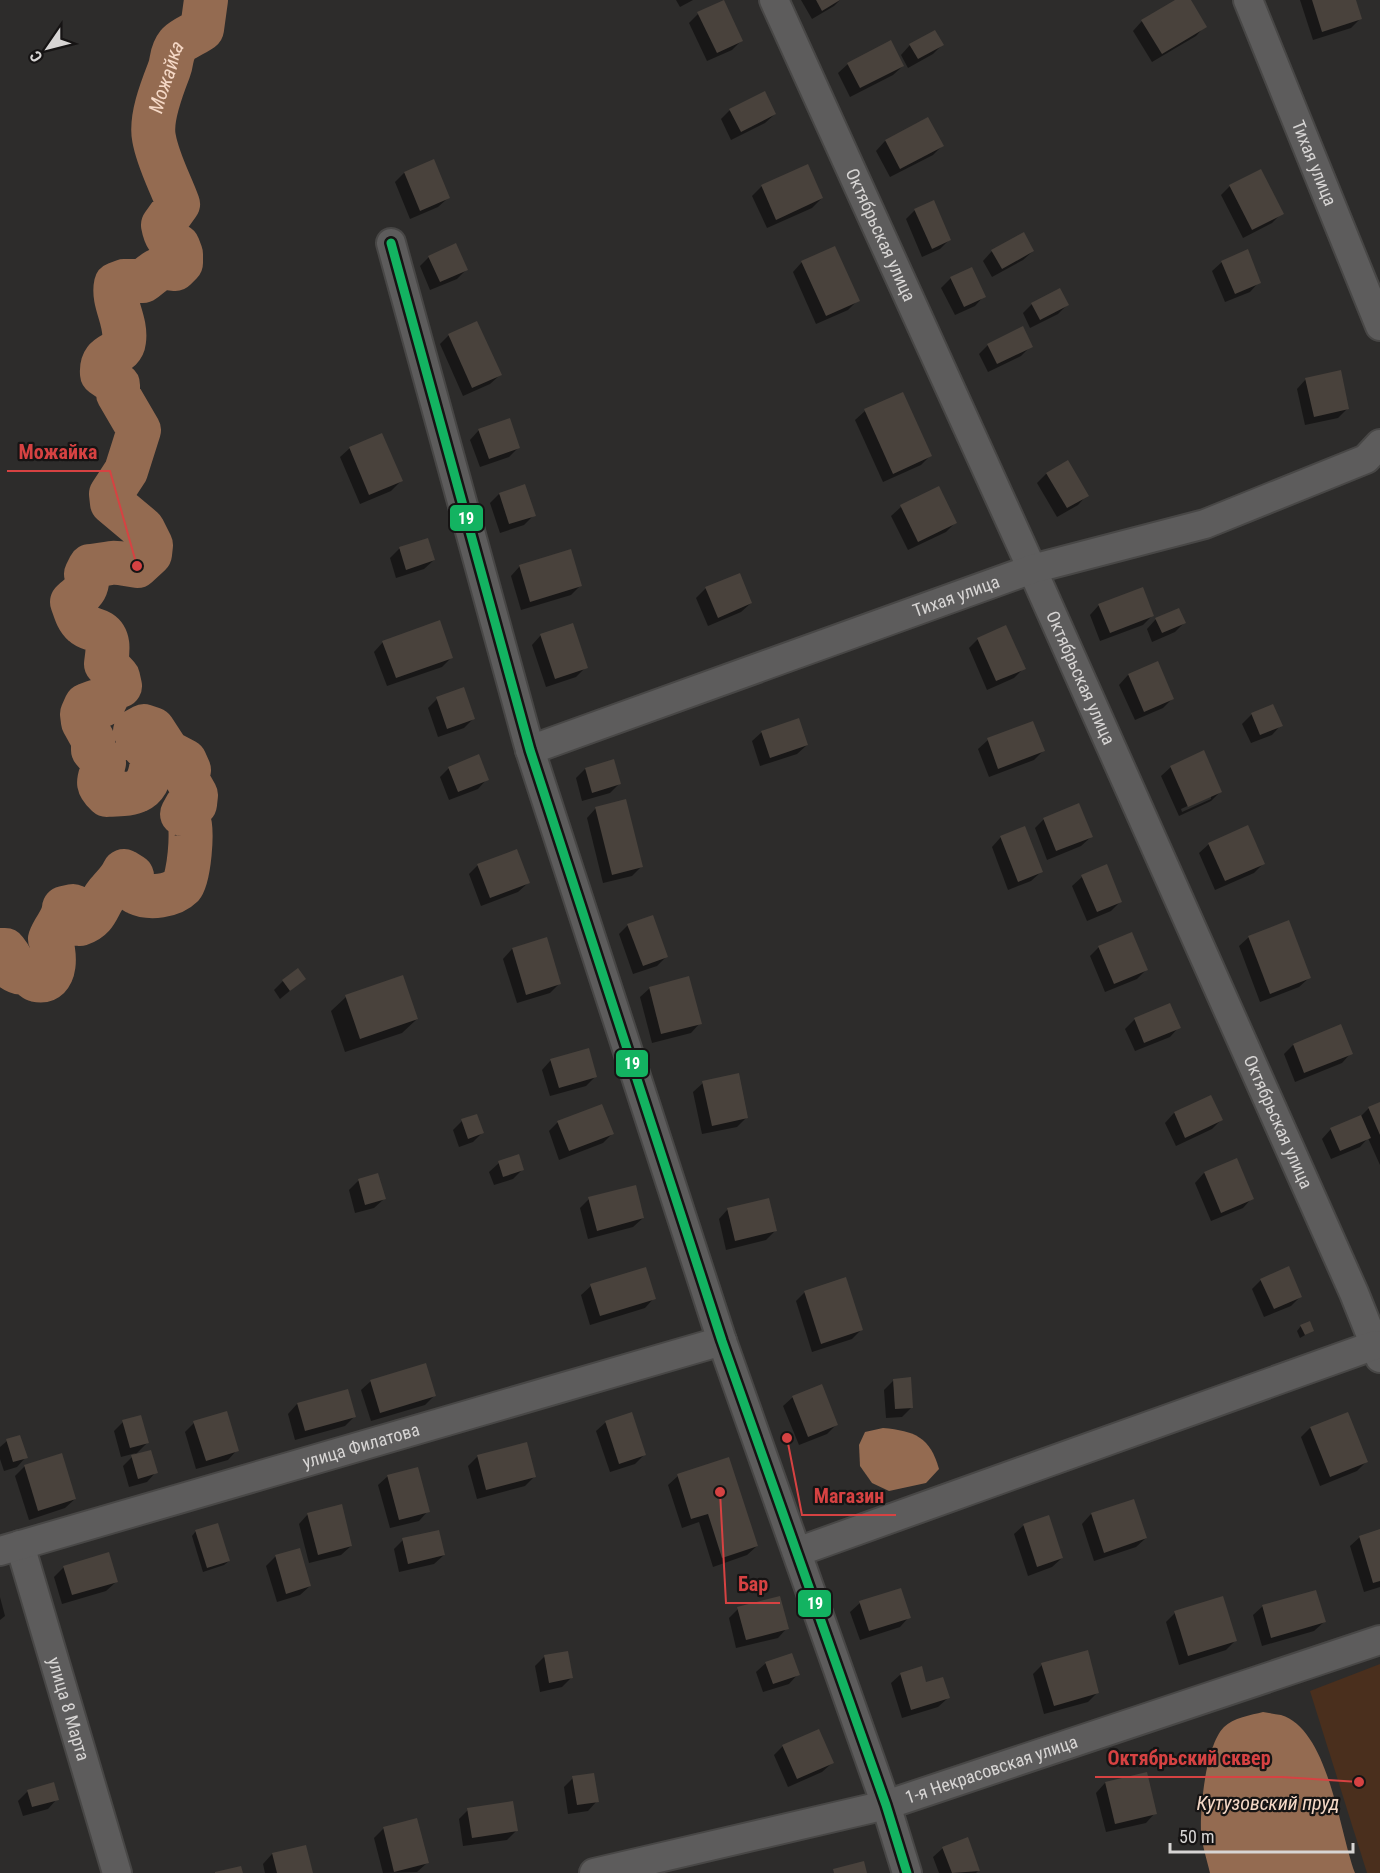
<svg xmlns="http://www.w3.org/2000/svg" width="1380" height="1873" font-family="'Roboto Condensed',sans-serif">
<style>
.green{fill:#4a2f1d}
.water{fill:#946b51}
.shadow{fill:#0007;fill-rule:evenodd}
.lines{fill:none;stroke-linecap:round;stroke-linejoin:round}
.river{stroke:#946b51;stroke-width:44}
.building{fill:#49423c}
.minor-casing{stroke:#484746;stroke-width:32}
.minor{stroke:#5d5c5c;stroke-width:28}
.bus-1-casing{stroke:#161414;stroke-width:14}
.bus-1{stroke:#13b361;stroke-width:9}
.labels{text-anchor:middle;stroke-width:4.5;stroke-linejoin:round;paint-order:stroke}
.street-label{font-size:18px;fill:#d7d5d4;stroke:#161414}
.water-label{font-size:20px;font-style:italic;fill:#f5d8c6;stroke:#161414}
.leader{fill:none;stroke:#d64242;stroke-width:2}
.callout-dot{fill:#d64242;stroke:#161414;stroke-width:2}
.callout-label{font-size:20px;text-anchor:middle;font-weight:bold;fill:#d64242;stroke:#161414;stroke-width:4.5;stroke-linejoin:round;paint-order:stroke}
.line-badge{stroke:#161414;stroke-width:2}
.badge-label{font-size:16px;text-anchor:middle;font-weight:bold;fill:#fff}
</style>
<rect width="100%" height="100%" fill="#2d2c2b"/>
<!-- green -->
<polygon class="green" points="1380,1664 1380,1873 1367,1873 1310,1691"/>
<!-- water -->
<g class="water">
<path d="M883,1428C915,1431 930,1437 939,1469L926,1483L889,1491L872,1483L860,1466L859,1445L865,1432Z"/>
<path d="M1263,1712C1269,1713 1275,1714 1281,1715C1329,1730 1339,1831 1355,1873H1210C1207,1860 1202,1845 1201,1832C1200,1807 1206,1745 1224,1727C1233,1718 1251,1715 1263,1712Z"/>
</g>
<!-- shadow -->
<g class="shadow">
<polygon points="676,0 693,0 680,7"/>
<polygon points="801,0 840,0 834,6 812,19"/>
<polygon points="1177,0 1190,0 1205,26 1196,36 1152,62 1133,31 1142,21"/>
<polygon points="1300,0 1355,0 1361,18 1351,28 1313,40"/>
<polygon points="698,14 741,41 732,50 707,61 689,23"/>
<polygon points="910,45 942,45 933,54 908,68 901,55"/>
<polygon points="848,64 903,66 893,75 850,97 838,73"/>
<polygon points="730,110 775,114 765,123 731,140 721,119"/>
<polygon points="928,119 942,146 933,155 890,177 876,151 885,141"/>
<polygon points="433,161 448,198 438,207 410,219 395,182 404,173"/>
<polygon points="762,186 822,198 812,208 767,228 752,196"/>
<polygon points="1230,186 1282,213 1272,223 1243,238 1221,195"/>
<polygon points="915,210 949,240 940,249 922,257 906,219"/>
<polygon points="992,251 1033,251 1023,260 992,277 983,261"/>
<polygon points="429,257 466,270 457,279 430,290 420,266"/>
<polygon points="802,262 858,300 848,310 816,324 793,272"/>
<polygon points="1222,262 1259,282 1250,292 1225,302 1212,271"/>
<polygon points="951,278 984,296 975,306 955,315 941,288"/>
<polygon points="1032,304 1067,305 1058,314 1030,328 1023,313"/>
<polygon points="449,335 500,375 490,384 463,396 440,344"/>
<polygon points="988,345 1031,346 1021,356 988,372 979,354"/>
<polygon points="1306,379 1347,409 1338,418 1305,425 1297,389"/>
<polygon points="865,411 931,455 921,465 883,482 855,420"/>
<polygon points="479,430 518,448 509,457 480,467 470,440"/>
<polygon points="350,448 401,481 391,491 360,504 340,457"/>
<polygon points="1068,462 1087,495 1078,505 1057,517 1037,483 1046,474"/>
<polygon points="938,488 955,523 946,532 908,550 891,516 901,507"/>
<polygon points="499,494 534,515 524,525 500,533 490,503"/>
<polygon points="427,540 434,560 424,569 396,578 390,558 399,549"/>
<polygon points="520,566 581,585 571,595 521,610 511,576"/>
<polygon points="739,575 751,603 741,612 708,626 696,598 706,588"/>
<polygon points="1099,605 1152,616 1143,625 1100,641 1090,615"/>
<polygon points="1156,619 1184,623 1175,632 1152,642 1147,629"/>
<polygon points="541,635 586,667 576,677 546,687 532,645"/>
<polygon points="978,639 1024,668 1014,678 987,690 969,648"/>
<polygon points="383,642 452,657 442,667 387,686 374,652"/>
<polygon points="1157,663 1172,699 1163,708 1135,720 1119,685 1128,675"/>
<polygon points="437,699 474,718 464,728 438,737 428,708"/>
<polygon points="1273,706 1281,725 1272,735 1251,743 1242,724 1252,714"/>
<polygon points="1033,723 1043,751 1034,760 989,777 978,749 988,740"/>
<polygon points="762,732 807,745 797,754 760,766 752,741"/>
<path d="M1171,767L1220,792L1211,801L1179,816L1161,776ZM1211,795V799L1182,812L1181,809Z"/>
<polygon points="449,768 487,779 478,789 449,800 440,777"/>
<polygon points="585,769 619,784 610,793 582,801 576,778"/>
<polygon points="596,808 642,866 632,876 603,883 587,818"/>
<polygon points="1044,819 1091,837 1081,846 1047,860 1035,828"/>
<polygon points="1001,837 1041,872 1031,881 1008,890 992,847"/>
<polygon points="1209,844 1263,864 1254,873 1215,890 1199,853"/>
<polygon points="478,865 528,883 518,892 481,906 469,874"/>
<polygon points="1082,877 1121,901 1111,911 1087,921 1072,886"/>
<polygon points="628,925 666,957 657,966 633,974 619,934"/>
<polygon points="1249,937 1309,978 1299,987 1260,1002 1239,946"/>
<polygon points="546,939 560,983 550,993 517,1003 503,959 512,949"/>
<polygon points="1099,947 1146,970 1137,979 1105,992 1090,956"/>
<polygon points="304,979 280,999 274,990 283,981"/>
<polygon points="650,988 700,1023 691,1033 652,1043 640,997"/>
<polygon points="346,997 417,1019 402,1033 345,1052 331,1011"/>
<polygon points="1135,1019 1179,1027 1170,1037 1135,1051 1125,1029"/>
<polygon points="1293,1045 1351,1053 1342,1063 1295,1082 1284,1054"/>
<polygon points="551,1060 596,1076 586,1086 550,1096 542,1070"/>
<polygon points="703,1083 747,1117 737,1127 702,1134 693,1092"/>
<polygon points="1210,1097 1221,1120 1212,1129 1176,1146 1165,1123 1174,1113"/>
<polygon points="1380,1103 1380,1165 1368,1138 1360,1147 1331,1159 1322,1139 1331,1129 1361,1116 1369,1108"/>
<polygon points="462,1121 482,1133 473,1142 459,1147 453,1130"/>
<polygon points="558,1122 612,1134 603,1143 559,1160 549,1131"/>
<polygon points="1236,1160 1252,1198 1243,1208 1211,1221 1195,1183 1204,1173"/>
<polygon points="499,1163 523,1169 513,1179 494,1185 489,1172"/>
<polygon points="377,1175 384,1199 374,1208 355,1213 349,1190 358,1181"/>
<polygon points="589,1199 643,1218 633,1227 588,1239 580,1208"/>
<polygon points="728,1209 775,1231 766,1240 726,1250 719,1219"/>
<polygon points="1261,1280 1301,1296 1291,1306 1264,1317 1252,1289"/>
<polygon points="591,1286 654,1298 645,1308 590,1325 581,1295"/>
<polygon points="805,1292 861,1330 852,1339 812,1352 796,1301"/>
<polygon points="1301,1326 1312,1331 1300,1338 1297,1331"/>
<polygon points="894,1380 911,1408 902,1417 886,1418 884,1390"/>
<polygon points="371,1381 435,1395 425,1405 371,1421 361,1390"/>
<polygon points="793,1397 836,1425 827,1434 799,1445 783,1406"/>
<polygon points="297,1404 354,1417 345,1426 295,1440 288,1414"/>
<polygon points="1347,1414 1366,1462 1357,1471 1320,1486 1301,1437 1310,1428"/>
<polygon points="123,1422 147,1443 134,1456 156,1472 147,1482 129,1487 123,1466 136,1453 121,1457 114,1431"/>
<polygon points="606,1422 645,1454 635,1464 610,1472 596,1431"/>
<polygon points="194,1423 237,1450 228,1460 196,1469 185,1432"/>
<polygon points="7,1441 26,1457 17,1467 4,1471 0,1459 0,1447"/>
<polygon points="478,1456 534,1477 525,1486 477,1499 468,1466"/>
<polygon points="25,1466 75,1499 65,1508 29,1520 15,1476"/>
<polygon points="388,1476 428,1511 419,1521 390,1528 378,1485"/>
<polygon points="678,1476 757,1546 747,1555 713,1567 699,1522 682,1528 668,1485"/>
<polygon points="308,1514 351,1546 341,1555 309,1563 299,1524"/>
<polygon points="1091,1514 1146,1538 1136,1547 1094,1561 1082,1524"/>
<polygon points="1024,1525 1062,1558 1052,1567 1028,1576 1014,1534"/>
<polygon points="196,1531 229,1561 224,1565 203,1572 192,1536"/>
<polygon points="1380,1531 1380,1587 1364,1592 1350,1546 1360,1537"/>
<polygon points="403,1540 444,1555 434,1564 399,1572 394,1549"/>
<polygon points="276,1556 310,1586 300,1595 277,1602 266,1566"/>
<polygon points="64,1567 116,1582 106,1591 62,1604 54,1577"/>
<polygon points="0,1597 5,1616 0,1620"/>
<polygon points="860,1603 909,1617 900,1627 860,1640 850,1612"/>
<polygon points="1263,1606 1324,1622 1314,1631 1262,1646 1253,1615"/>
<polygon points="738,1609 787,1628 778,1638 736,1648 729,1618"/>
<polygon points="1175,1613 1235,1641 1226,1650 1179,1665 1166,1622"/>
<polygon points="544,1657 572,1677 562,1687 540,1692 535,1666"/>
<polygon points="766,1663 798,1674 789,1684 763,1692 756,1672"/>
<polygon points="1042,1665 1098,1692 1088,1702 1044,1714 1033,1674"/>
<polygon points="901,1674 925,1684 948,1698 938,1707 902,1718 891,1683"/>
<polygon points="783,1746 832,1763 822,1772 788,1787 774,1755"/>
<polygon points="1146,1774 1155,1813 1146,1823 1106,1832 1096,1793 1105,1783"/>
<polygon points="573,1778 597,1801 588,1811 568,1814 564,1787"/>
<polygon points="28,1791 57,1799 48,1809 23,1816 18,1801"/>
<polygon points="468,1810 517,1830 507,1840 463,1846 459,1819"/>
<polygon points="384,1828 427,1863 417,1872 383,1873 374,1838"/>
<polygon points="305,1846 312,1873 265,1873 263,1864 272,1854"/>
<polygon points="943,1848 978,1871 976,1873 939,1873 933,1857"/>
</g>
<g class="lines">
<!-- river -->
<path class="river" id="s1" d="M0,950H5L10,957L11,968C20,975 19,971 28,974C31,976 33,979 36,980C59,985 55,950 50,939C54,927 63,921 64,908L73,906L80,924C99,918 97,903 109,891C115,884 120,880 124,871L132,876L130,886C133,889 134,892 137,893C150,899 172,896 182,886C189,878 193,830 189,821C188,820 183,814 182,814L187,805L195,804L196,795L187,779L189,770L185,761L168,752L153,729L144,726L135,731L139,741L152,755C152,767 150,785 137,791C130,795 116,794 107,795C93,782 101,779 104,763L93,750V740L83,722L82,714L86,705L94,702L103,705L111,689L120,686L118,677L106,664C107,654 111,639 100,632C95,629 88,629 83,624C77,619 75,610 72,602C82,593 90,588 86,574L90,566C98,566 103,564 111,563C119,562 128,565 137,566L150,554L151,545L143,529L112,503L111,494L126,471L139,430L118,394V385L102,374C100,350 122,358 124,341C127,321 112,302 116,284L124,281H143C155,272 158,266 175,269L181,263V254L178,246C168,241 165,236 163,225L178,204C170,182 158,161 154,138C150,118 162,88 169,70C173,60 170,54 178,44C184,38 195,34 202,29L206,0"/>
</g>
<!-- building -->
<g class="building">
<polygon points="724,0 743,41 717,53 697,12"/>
<polygon points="816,0 840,0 822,11"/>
<polygon points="1175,0 1191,0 1207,27 1162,54 1141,20"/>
<polygon points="1312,0 1356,0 1362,19 1322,32"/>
<polygon points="935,30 944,45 918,59 909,44"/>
<polygon points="891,40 904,66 860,88 847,63"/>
<polygon points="765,91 776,114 741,132 729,109"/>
<polygon points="928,117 944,146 900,169 885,140"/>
<polygon points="434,159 450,198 420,211 404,172"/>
<polygon points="808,164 823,198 776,220 761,185"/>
<polygon points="1261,169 1284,214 1252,230 1229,185"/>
<polygon points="934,200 951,240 932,249 914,209"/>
<polygon points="1024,232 1034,251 1002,269 991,250"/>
<polygon points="456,243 468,270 440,282 428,256"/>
<polygon points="835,246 860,301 826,316 801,261"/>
<polygon points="1248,249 1261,283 1235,294 1221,261"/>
<polygon points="972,267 986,297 964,307 950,277"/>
<polygon points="1060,288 1069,305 1040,320 1031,303"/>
<polygon points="477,321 502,375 472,388 448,334"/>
<polygon points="1023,326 1033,347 997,364 987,344"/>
<polygon points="1341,370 1349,409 1314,417 1305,378"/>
<polygon points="903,392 932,456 893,474 864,409"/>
<polygon points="510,418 520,448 489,459 478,429"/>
<polygon points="382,433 403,481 369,495 349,447"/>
<polygon points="1068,460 1089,496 1067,508 1046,473"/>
<polygon points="525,484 536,516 509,524 499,493"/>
<polygon points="939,486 957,523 918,542 900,505"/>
<polygon points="428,538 435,560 406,570 399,547"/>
<polygon points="571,549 582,586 530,602 519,565"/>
<polygon points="740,573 752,603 718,618 705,587"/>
<polygon points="1143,587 1154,616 1110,633 1098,604"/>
<polygon points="1179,608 1186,623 1162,633 1155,618"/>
<polygon points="440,620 453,658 396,678 382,641"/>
<polygon points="573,623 588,668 555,679 540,634"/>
<polygon points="1006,625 1026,669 996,681 977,638"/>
<polygon points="1158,661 1174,699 1144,712 1128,674"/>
<polygon points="464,687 475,719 447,729 436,697"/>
<polygon points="1273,704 1283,726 1260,735 1251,713"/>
<polygon points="799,718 808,745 770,758 761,731"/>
<polygon points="1033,721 1045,751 998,769 987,738"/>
<polygon points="1204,750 1222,792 1188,807 1170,766"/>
<polygon points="479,754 489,780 458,792 448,767"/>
<polygon points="614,759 621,784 592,793 585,768"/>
<polygon points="626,799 643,867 612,875 595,807"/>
<polygon points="1079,803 1093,837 1056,851 1043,818"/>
<polygon points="1248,825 1265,864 1225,881 1208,843"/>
<polygon points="1025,826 1043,872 1018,882 1000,836"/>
<polygon points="517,849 530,883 490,898 477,864"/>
<polygon points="1107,864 1122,902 1097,912 1081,875"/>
<polygon points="653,915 668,957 643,966 627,924"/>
<polygon points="1289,920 1311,978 1270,994 1248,936"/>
<polygon points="1132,932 1148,970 1114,984 1098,946"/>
<polygon points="547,937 561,984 526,995 512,948"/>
<polygon points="298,968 306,979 290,991 282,980"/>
<polygon points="403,975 418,1019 360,1039 345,995"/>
<polygon points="689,976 702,1024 661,1034 649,987"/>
<polygon points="1170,1003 1181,1028 1144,1043 1134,1018"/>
<polygon points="1341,1024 1353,1054 1304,1073 1293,1044"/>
<polygon points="589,1048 597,1077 559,1088 550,1059"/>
<polygon points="739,1073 748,1118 712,1126 702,1081"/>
<polygon points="1211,1095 1223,1120 1185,1138 1174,1112"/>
<polygon points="1380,1102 1380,1135 1368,1107"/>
<polygon points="602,1104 614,1134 569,1151 557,1121"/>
<polygon points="477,1114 484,1133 468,1139 461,1119"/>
<polygon points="1361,1115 1371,1138 1340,1151 1330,1128"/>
<polygon points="519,1154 524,1170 503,1177 498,1161"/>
<polygon points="1237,1158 1254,1199 1221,1213 1204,1172"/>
<polygon points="378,1173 386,1199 365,1205 358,1179"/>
<polygon points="636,1185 644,1218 597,1231 588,1197"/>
<polygon points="769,1198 777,1231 735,1241 727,1208"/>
<polygon points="1289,1266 1302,1297 1274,1309 1260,1279"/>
<polygon points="646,1267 656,1299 600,1316 590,1284"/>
<polygon points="846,1277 863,1330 821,1344 804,1291"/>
<polygon points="1310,1321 1314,1331 1305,1335 1300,1325"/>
<polygon points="426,1363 436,1396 380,1413 370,1380"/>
<polygon points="911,1377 913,1408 895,1409 893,1379"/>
<polygon points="822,1384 838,1425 808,1437 792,1396"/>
<polygon points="348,1389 356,1417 305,1431 297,1403"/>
<polygon points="227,1411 239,1451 206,1461 193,1421"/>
<polygon points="632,1412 646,1455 619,1464 605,1421"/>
<polygon points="1348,1412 1368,1462 1330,1477 1310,1427"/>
<polygon points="141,1415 149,1443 130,1448 122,1420"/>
<polygon points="20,1435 28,1458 13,1462 6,1439"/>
<polygon points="527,1442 536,1477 486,1490 477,1455"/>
<polygon points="151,1450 158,1473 138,1479 131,1455"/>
<polygon points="62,1453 76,1499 38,1511 24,1465"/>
<polygon points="729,1457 758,1546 722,1558 708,1514 691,1519 677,1474"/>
<polygon points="418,1467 430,1512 399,1520 387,1475"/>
<polygon points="1134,1499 1147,1538 1104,1553 1091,1513"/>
<polygon points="342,1504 352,1546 318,1555 307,1513"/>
<polygon points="1049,1515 1063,1558 1037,1567 1023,1524"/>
<polygon points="218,1523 230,1561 207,1568 195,1530"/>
<polygon points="1380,1529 1380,1581 1373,1583 1359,1536"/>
<polygon points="439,1530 445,1555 408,1564 402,1538"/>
<polygon points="300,1548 311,1586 286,1594 275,1555"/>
<polygon points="109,1552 118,1582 72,1595 63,1566"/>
<polygon points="901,1588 911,1618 869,1631 859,1601"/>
<polygon points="1316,1590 1326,1622 1271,1638 1262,1605"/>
<polygon points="780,1596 789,1629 746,1640 737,1607"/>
<polygon points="1223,1596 1237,1641 1188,1656 1174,1611"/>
<polygon points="1088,1650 1099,1693 1054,1706 1041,1663"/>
<polygon points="568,1651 573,1678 549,1683 544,1655"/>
<polygon points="792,1653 800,1675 773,1684 765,1662"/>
<polygon points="922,1666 926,1682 943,1677 950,1698 911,1710 900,1673"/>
<polygon points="819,1729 834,1763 797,1779 782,1745"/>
<polygon points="1147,1772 1157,1814 1115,1824 1105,1782"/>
<polygon points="594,1773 599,1802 577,1805 572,1776"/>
<polygon points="54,1782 59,1800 32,1807 27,1790"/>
<polygon points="513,1801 518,1831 472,1838 467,1808"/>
<polygon points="417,1818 429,1863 394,1872 383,1827"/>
<polygon points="968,1837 980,1871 952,1873 942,1847"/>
<polygon points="306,1845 313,1873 277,1873 272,1853"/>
<polygon points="864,1861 867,1873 834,1873 833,1869"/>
<polygon points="241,1866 243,1873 215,1873 215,1872"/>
</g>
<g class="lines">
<!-- minor casing -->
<g class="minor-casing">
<g id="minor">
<path id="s2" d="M774,0L1032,569L1354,1293L1380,1358"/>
<path id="s3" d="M1248,0L1380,326"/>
<polyline points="391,243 530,750 722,1341 886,1805 907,1873"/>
<path id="s4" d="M530,750L1032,569L1205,524L1366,459L1380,444"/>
<path id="s5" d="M20,1545L117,1873"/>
<path id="s6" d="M0,1551L722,1341"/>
<polyline points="797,1552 1375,1345"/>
<path id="s7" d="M594,1873L886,1805L1380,1640"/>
</g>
</g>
<!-- minor -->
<use href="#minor" class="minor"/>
<!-- bus-1 casing -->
<g class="bus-1-casing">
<polyline id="bus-1" points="391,243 530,750 722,1341 886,1805 907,1873"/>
</g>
<!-- bus-1 -->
<use href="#bus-1" class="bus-1"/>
</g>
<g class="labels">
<!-- street labels -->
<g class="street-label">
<text dy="6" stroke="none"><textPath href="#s3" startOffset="176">Тихая улица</textPath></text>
<text dy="6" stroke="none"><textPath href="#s2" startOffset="258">Октябрьская улица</textPath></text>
<text dy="6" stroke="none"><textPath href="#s4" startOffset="453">Тихая улица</textPath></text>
<text dy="6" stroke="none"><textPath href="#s2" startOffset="744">Октябрьская улица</textPath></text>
<text dy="6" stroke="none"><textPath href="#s2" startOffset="1230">Октябрьская улица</textPath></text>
<text dy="6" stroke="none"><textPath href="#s6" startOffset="376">улица Филатова</textPath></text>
<text dy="6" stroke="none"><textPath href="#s5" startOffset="171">улица 8 Марта</textPath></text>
<text dy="6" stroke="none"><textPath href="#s7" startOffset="411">1-я Некрасовская улица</textPath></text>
</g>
<!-- water labels -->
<g class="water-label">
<text dy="7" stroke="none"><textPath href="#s1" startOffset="1578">Можайка</textPath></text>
<text x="1268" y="1810">Кутузовский пруд</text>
</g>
</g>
<!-- callouts -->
<path class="leader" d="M137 566L110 471H7M787 1438L802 1515H896M720 1492L726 1603H780M1359 1782L1282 1777H1095"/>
<g class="callout-dot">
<circle cx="137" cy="566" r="6"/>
<circle cx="787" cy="1438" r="6"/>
<circle cx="720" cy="1492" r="6"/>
<circle cx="1359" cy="1782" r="6"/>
</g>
<g class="callout-label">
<text x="58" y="459">Можайка</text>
<text x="849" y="1503">Магазин</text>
<text x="753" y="1591">Бар</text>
<text x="1189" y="1765">Октябрьский сквер</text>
</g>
<g class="line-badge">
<rect x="449" y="504" width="35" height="28" rx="6" fill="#13b361"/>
<rect x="615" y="1049" width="34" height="29" rx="6" fill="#13b361"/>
<rect x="797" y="1589" width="35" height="29" rx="6" fill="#13b361"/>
</g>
<g class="badge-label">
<text x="466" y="524">19</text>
<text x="632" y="1069">19</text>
<text x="815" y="1609">19</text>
</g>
<!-- north arrow -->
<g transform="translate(48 48) rotate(235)" stroke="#161414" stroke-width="4.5" paint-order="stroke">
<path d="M0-4.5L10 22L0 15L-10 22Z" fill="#d7d5d4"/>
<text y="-9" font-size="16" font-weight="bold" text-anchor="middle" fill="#d7d5d4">С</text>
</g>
<!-- scale -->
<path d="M1170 1843v9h183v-9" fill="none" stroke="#d7d5d4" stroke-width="3"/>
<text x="1179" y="1843" font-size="18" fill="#d7d5d4" stroke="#161414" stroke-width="4.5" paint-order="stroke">50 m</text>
</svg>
